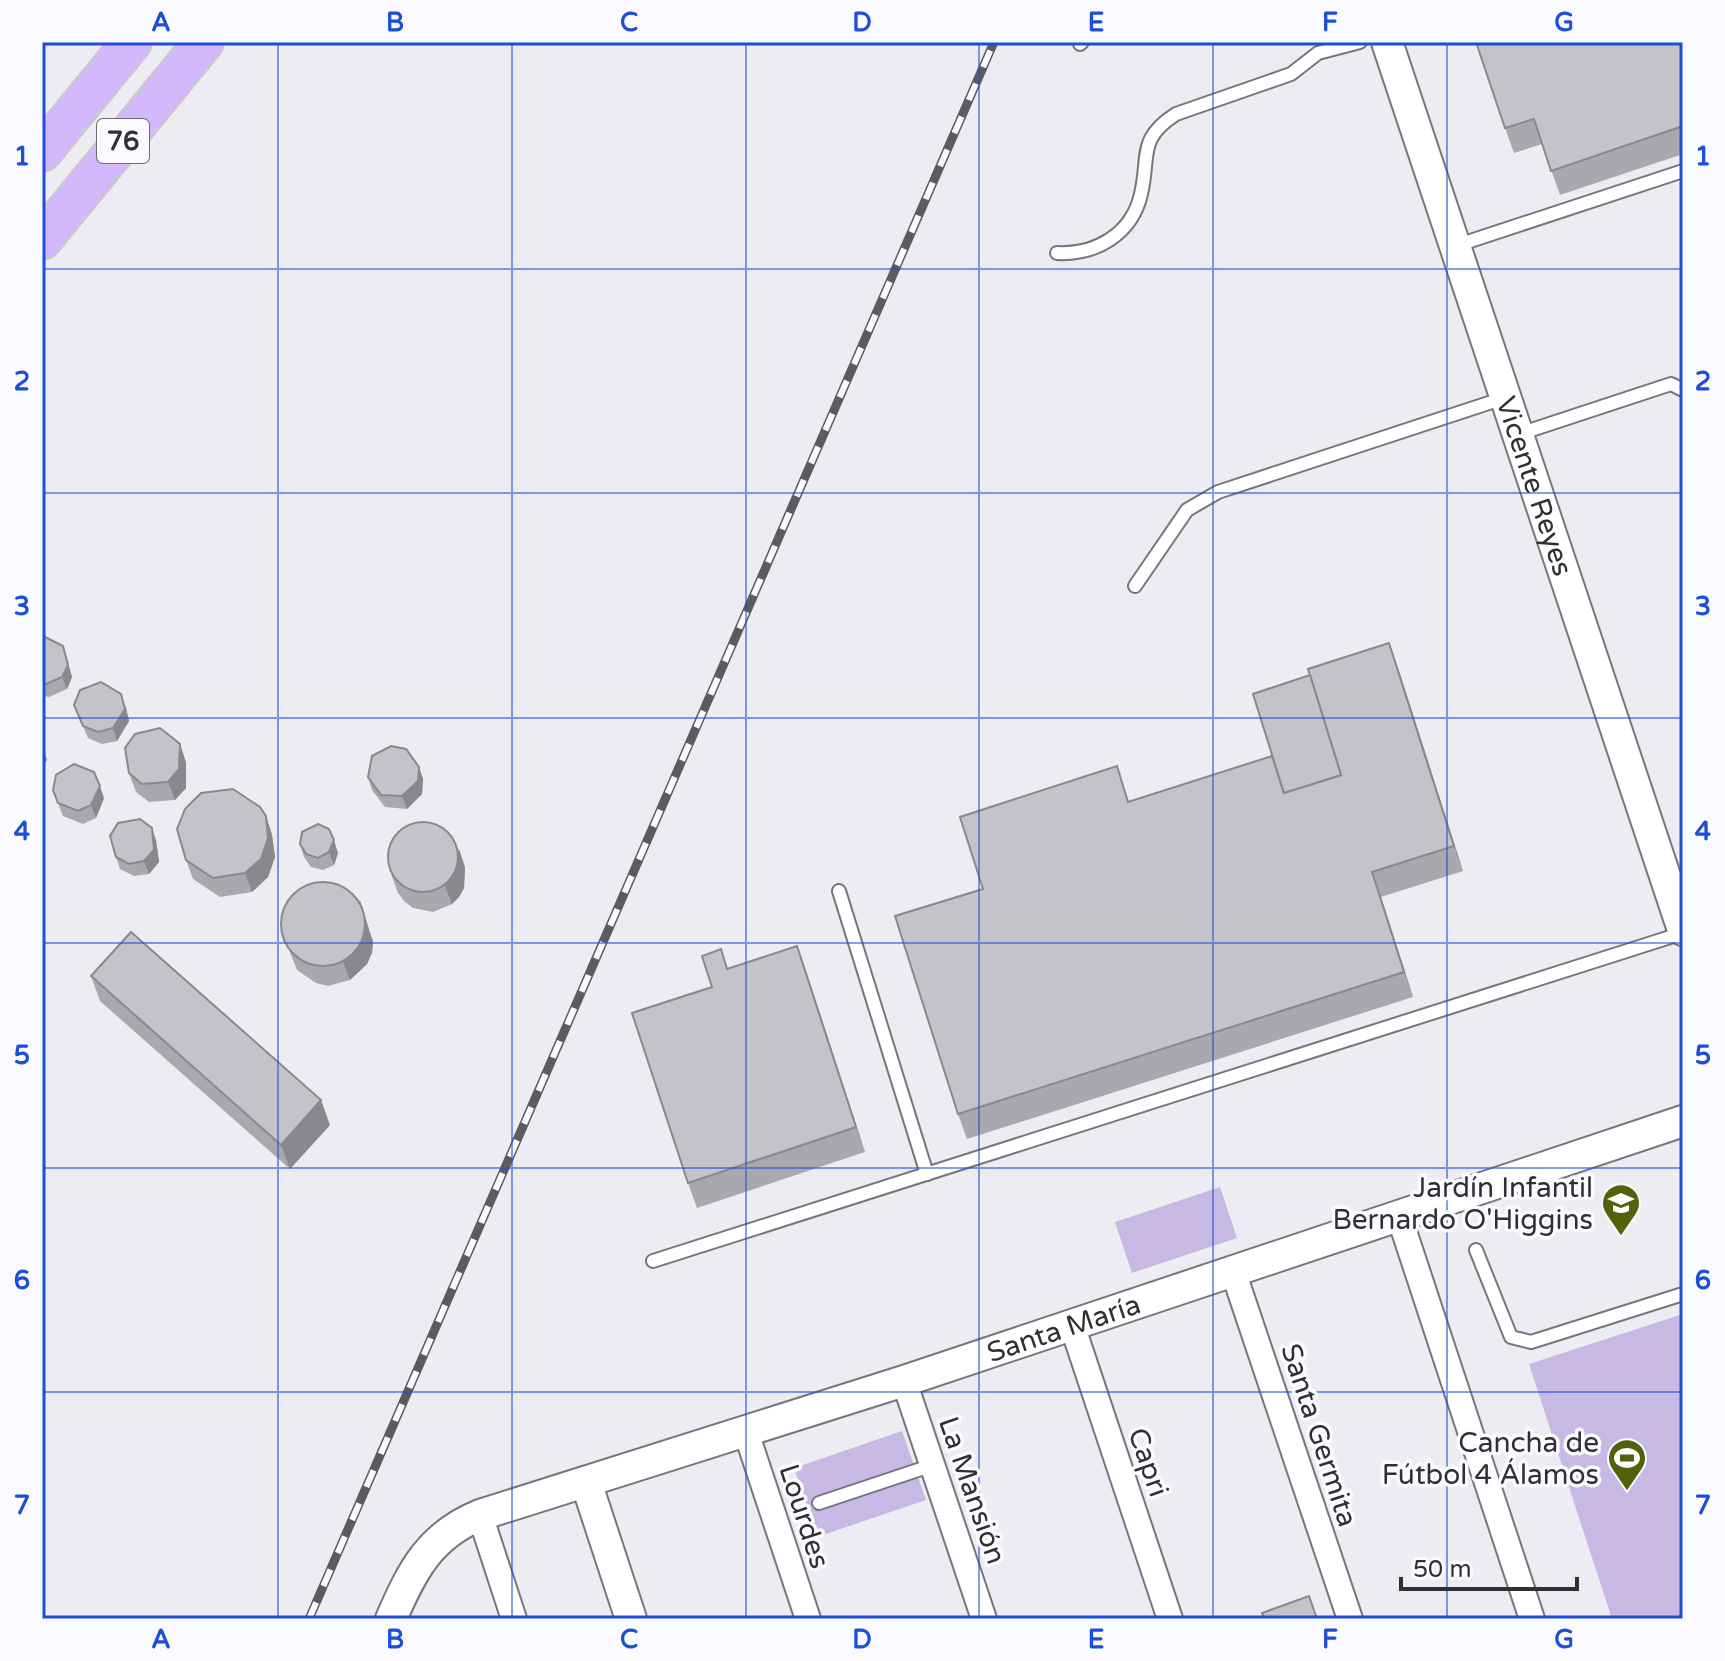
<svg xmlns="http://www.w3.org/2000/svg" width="1725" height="1661" font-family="'Varela Round',sans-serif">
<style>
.green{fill:#c7b9e3}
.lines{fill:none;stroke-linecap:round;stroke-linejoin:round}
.service-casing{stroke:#78767c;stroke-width:16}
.minor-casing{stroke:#78767c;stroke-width:28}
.tertiary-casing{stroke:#78767c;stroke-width:34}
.primary-casing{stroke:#c9c9ca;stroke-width:42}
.service{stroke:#fff;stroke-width:12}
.minor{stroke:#fff;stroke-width:24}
.tertiary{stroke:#fff;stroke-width:30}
.primary{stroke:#d3b9fc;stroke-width:38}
.rail-casing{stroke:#5d5b5f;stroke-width:9}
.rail{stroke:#fbfafe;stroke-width:6;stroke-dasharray:18;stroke-linecap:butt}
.wall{fill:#a9a8ae}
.shaded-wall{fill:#8a888d}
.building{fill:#c5c3ca;stroke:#8a888d;stroke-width:2}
.grid{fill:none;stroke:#1d4ed8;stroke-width:2;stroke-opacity:0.55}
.labels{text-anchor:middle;stroke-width:7;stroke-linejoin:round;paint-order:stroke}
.shield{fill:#fbfafe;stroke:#6d6c6f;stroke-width:2}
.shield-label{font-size:26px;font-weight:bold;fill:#302f32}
.street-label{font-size:28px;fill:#302f32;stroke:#fbfafe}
.poi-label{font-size:28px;fill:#302f32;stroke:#fbfafe;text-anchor:end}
.neatline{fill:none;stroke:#1d4ed8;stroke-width:3}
.grid-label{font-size:26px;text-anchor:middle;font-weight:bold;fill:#1d4ed8}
</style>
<rect width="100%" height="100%" fill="#eeecf3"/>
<!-- green -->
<g class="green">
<polygon points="1220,1187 1237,1238 1132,1273 1115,1222"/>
<polygon points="1683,1314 1683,1619 1612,1619 1529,1364"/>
<polygon points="902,1431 926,1500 817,1537 794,1468"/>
</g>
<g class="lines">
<!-- service casing -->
<g class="service-casing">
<g id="service">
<polyline points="1080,44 1082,42"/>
<polyline points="1455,246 1683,171"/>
<path d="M1057,253C1096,255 1132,234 1141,194C1150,156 1137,139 1176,114L1291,74L1318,53L1360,42"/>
<polyline points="1519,434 1671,384 1683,390"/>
<polyline points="1135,586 1187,510 1218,492 1504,398"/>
<polyline points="839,891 927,1174"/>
<polyline points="1476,1250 1511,1337 1531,1342 1683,1294"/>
<polyline points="653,1261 1683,933"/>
<polyline points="819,1503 933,1465"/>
</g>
</g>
<!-- minor casing -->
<g class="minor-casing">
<g id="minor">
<polyline points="1399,1216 1532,1619"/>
<polyline points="1233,1271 1350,1619"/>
<polyline points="1072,1325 1170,1619"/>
<polyline points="904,1381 984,1619"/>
<polyline points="746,1432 808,1619"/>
<polyline points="480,1515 514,1619"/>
</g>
</g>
<!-- tertiary casing -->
<g class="tertiary-casing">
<g id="tertiary">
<path id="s1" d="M1387,42L1683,930"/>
<polyline points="586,1482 631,1619"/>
<path id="s2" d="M391,1619C412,1571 429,1536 480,1515L904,1381L1683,1121"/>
</g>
</g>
<!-- primary casing -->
<g class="primary-casing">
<g id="primary">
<polyline points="42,152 132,42"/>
<polyline points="42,240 204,42"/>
</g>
</g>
<!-- service -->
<use href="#service" class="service"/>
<!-- minor -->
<use href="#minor" class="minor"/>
<!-- tertiary -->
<use href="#tertiary" class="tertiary"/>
<!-- primary -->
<use href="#primary" class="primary"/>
<!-- rail casing -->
<g class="rail-casing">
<polyline id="rail" points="309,1619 994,42"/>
</g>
<!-- rail -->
<use href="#rail" class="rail"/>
</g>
<!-- wall -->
<g class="wall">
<polygon points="1683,42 1683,154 1560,195 1542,144 1514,153 1505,128"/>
<polygon points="42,639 63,646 72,677 67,689 49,697 42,695"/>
<polygon points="1398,668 1463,871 1381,897 1413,997 967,1139 958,1114 1129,802 1272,756"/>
<polygon points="74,705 126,706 129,721 117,741 102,744 88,738"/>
<polygon points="180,744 186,763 186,788 175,800 149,802 136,792 129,773"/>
<polygon points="419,767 423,779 422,794 407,809 385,807 372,790 368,777"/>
<polygon points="53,790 104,798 96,818 83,824 63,816"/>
<polygon points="266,816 272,835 275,857 268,877 252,892 220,897 193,879 186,860"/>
<polygon points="156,840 159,862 149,874 134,876 120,869 116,857"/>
<polygon points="300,844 338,853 334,865 323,870 311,867 304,857"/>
<polygon points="465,867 464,888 459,897 452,904 433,912 413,908 404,901 398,893 391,874"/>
<polygon points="360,901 373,942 372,953 367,964 350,980 328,986 316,983 297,970 281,930"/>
<polygon points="721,949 728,969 806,971 865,1152 697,1208 688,1183 712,987"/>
<polygon points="91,976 330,1125 290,1169 100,1001"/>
</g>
<!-- shaded-wall -->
<g class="shaded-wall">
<polygon points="1389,643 1398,668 1463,871 1454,846"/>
<polygon points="63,646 72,677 67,689 62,677"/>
<polygon points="121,694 129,721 117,741 113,728"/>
<polygon points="42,743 47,760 42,768"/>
<polygon points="180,744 186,763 186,788 175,800 168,782"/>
<polygon points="419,767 423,779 422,794 407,809 402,796"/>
<polygon points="100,786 104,798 96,818 91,805"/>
<polygon points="266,816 272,835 275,857 268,877 252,892 245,873"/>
<polygon points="152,828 156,840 159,862 149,874 144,861"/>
<polygon points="334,840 338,853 334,865 329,852"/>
<polygon points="459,849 465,867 464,888 459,897 452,904 445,886"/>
<polygon points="1372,872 1381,897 1413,997 1404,972"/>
<polygon points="360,901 373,942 372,953 367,964 350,980 343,961"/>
<polygon points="797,946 806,971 865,1152 856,1127"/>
<polygon points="321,1100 330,1125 290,1169 281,1145"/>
</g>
<!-- building -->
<g class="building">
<polygon points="1476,42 1683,42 1683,126 1551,171 1534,119 1505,128"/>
<polygon points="45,637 63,646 68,665 62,677 44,685 42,684 42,639"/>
<polygon points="1389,643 1454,846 1372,872 1404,972 958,1114 895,916 983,889 960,817 1117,766 1128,802 1272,756 1284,793 1341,775 1308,669"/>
<polygon points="1310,675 1341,775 1284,793 1253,694"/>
<polygon points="101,682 121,694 125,709 113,728 98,732 83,726 74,705 80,690"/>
<polygon points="160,728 180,744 179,769 168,782 142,784 129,773 125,748 135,734"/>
<polygon points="391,746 406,749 419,767 418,781 402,796 381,795 368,777 372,756"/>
<polygon points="74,764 94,772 100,786 91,805 78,811 58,803 53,790 56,775"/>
<polygon points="233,789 260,807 266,816 268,838 261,859 245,873 213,878 186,860 177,829 185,809 201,793"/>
<polygon points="140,819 152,828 154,850 144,861 129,864 116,857 110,836 118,823"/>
<circle cx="423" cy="857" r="35"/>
<polygon points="318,824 329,829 334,840 329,852 318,858 306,854 300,844 302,832"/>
<circle cx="323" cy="924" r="42"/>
<polygon points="131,932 321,1100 281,1145 91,976"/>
<polygon points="797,946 856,1127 688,1183 632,1013 712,987 702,956 721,949 727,969"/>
<polygon points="1309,1596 1317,1619 1265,1619 1262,1613"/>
</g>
<!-- grid -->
<path class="grid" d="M278,42V1619M512,42V1619M746,42V1619M979,42V1619M1213,42V1619M1447,42V1619M42,269H1683M42,493H1683M42,718H1683M42,943H1683M42,1168H1683M42,1392H1683"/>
<!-- icons -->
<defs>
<g id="school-pin" transform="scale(2)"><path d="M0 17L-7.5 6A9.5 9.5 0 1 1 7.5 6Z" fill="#526208" stroke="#fbfafe"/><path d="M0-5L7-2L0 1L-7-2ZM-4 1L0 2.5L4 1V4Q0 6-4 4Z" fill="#fff"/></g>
<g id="stadium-pin" transform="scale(2)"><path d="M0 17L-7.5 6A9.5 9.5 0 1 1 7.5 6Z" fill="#526208" stroke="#fbfafe"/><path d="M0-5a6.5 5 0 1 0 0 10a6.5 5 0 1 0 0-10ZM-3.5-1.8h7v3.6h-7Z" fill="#fff"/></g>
</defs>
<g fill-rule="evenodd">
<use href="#school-pin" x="1621" y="1203"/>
<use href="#stadium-pin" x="1627" y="1458"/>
</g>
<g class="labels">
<!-- shield labels -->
<rect class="shield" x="97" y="119" width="52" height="44" rx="6"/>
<g class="shield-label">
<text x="123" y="150">76</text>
</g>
<!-- street labels -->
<g class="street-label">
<text dy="10" stroke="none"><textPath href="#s1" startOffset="468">Vicente Reyes</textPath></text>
<text dy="10" stroke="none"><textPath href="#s2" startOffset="754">Santa María</textPath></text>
<text transform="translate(1320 1435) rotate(72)" y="10">Santa Germita</text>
<text transform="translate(1149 1462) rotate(71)" y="10">Capri</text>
<text transform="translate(973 1490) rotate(71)" y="10">La Mansión</text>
<text transform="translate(805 1516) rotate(72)" y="10">Lourdes</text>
</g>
<!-- poi labels -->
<g class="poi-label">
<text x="1593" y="1197">Jardín Infantil<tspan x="1593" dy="32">Bernardo O'Higgins</tspan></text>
<text x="1599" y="1452">Cancha de<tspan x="1599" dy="32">Fútbol 4 Álamos</tspan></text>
</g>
</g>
<!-- border -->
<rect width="1725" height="1661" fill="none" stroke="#fbfafe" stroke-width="88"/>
<!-- scale -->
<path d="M1401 1577v12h176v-12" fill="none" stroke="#302f32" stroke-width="4"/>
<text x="1413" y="1577" font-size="24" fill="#302f32" stroke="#fbfafe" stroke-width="6" paint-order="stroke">50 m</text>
<rect x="44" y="44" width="1637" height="1573" class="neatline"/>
<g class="grid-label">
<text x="161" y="31">A</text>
<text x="395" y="31">B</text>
<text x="629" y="31">C</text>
<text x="862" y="31">D</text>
<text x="1096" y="31">E</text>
<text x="1330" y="31">F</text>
<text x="1564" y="31">G</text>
<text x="22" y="165">1</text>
<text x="1703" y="165">1</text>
<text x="22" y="390">2</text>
<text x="1703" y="390">2</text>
<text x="22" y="615">3</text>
<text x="1703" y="615">3</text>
<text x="22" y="840">4</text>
<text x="1703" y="840">4</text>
<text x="22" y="1064">5</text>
<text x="1703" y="1064">5</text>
<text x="22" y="1289">6</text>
<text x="1703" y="1289">6</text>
<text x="22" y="1514">7</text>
<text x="1703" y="1514">7</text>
<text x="161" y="1648">A</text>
<text x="395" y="1648">B</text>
<text x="629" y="1648">C</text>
<text x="862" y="1648">D</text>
<text x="1096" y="1648">E</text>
<text x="1330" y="1648">F</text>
<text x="1564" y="1648">G</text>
</g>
</svg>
